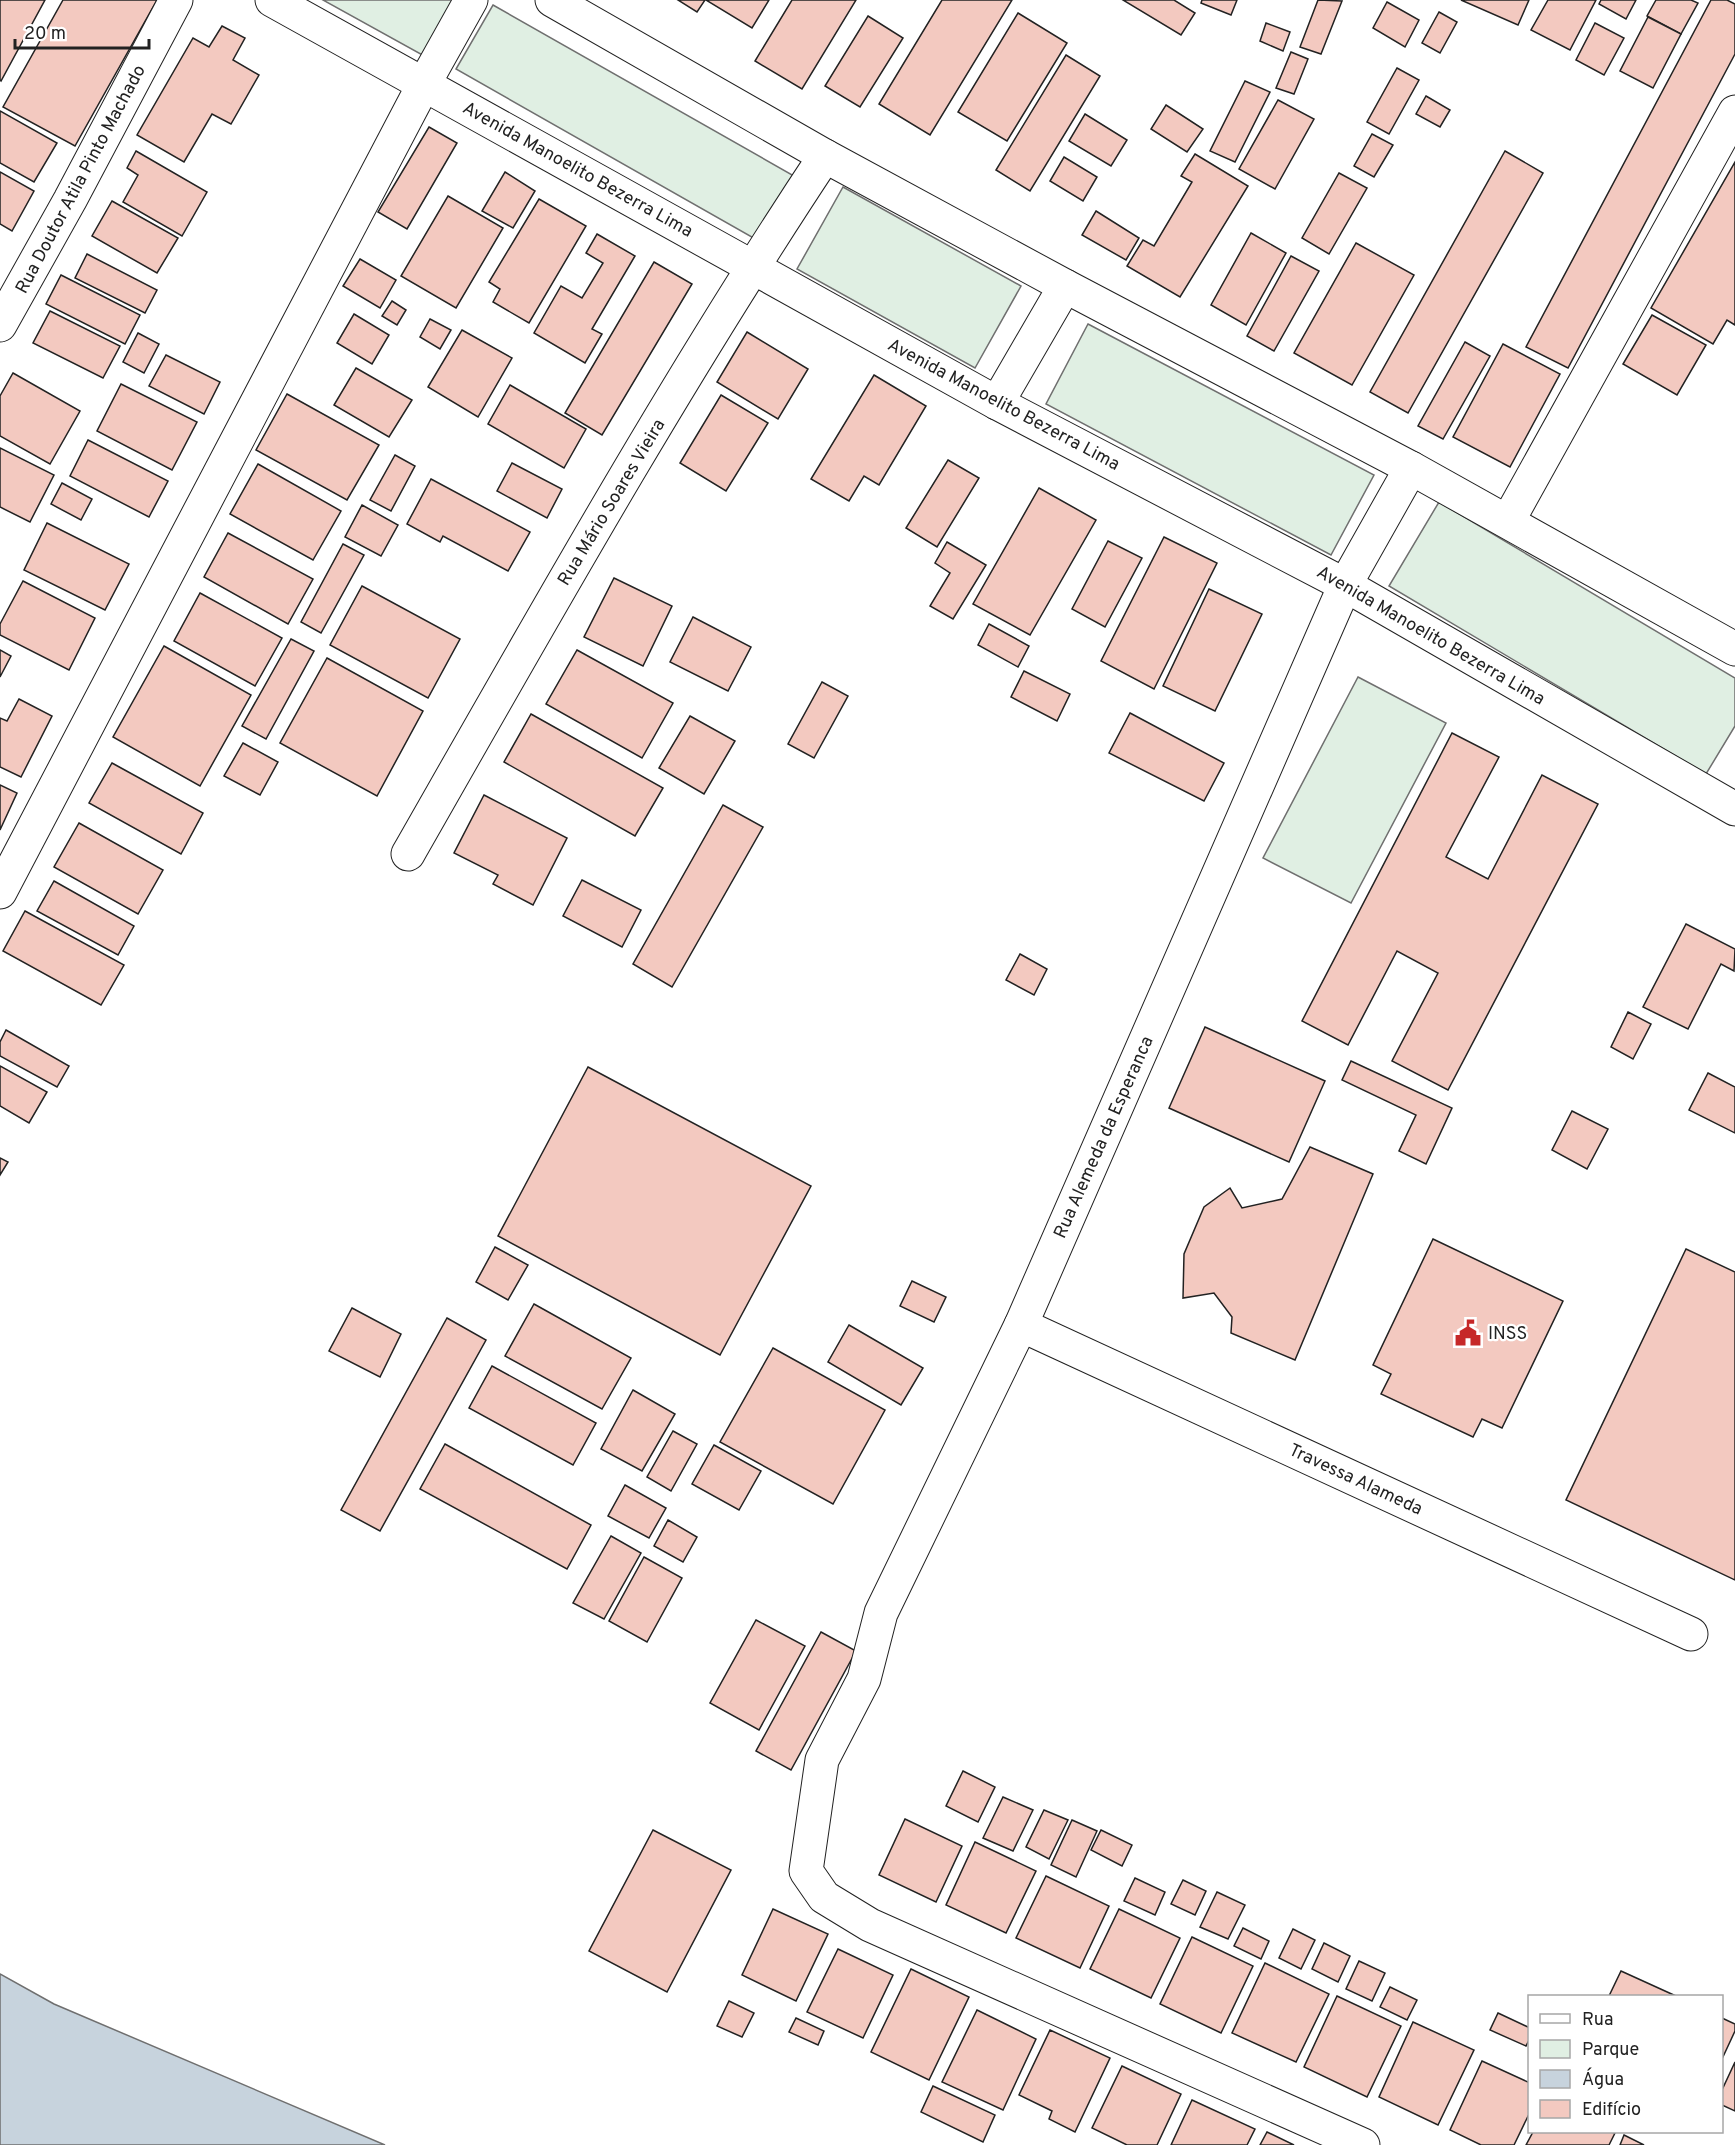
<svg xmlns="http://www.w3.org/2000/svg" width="1735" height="2145" font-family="Overpass,sans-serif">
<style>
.green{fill:#e0efe3;stroke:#6f6f6f;stroke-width:1.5}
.water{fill:#c7d3dd;stroke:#6f6f6f;stroke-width:1.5}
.building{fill:#f3c9c0;stroke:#222;stroke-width:1.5}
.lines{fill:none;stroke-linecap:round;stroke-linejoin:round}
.minor-casing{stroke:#222;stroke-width:35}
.tertiary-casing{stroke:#222;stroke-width:35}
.minor{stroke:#fff;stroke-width:33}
.tertiary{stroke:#fff;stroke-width:33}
.labels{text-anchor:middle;stroke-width:4.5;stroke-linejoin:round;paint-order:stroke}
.street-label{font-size:18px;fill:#222;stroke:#fff}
.poi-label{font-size:18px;fill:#222;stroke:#fff;text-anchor:start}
</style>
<rect width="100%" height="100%" fill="#fff"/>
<!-- green -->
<g class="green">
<polygon points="323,0 459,0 426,57"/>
<polygon points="493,5 794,176 757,240 456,69"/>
<polygon points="843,187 1021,286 975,368 797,269"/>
<polygon points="1088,324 1374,475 1331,555 1046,404"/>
<polygon points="1439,502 1735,678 1735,726 1706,774 1389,586"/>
<polygon points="1358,677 1446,723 1351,903 1263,858"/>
</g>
<!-- water -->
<polygon class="water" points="0,1974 54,2004 385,2145 0,2145"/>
<!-- building -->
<g class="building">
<polygon points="0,0 45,0 1,81 0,80"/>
<polygon points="63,0 157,0 75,146 3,107"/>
<polygon points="678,0 705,0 697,12"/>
<polygon points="706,0 769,0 752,28"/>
<polygon points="792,0 856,0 802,89 755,61"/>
<polygon points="942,0 1012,0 930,135 879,104"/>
<polygon points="1123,0 1174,0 1195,13 1181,35"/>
<polygon points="1202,0 1237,0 1231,15 1201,3"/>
<polygon points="1318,0 1342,1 1321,54 1300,47"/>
<polygon points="1461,0 1529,0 1518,25"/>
<polygon points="1548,0 1596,0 1570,50 1531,30"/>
<polygon points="1601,0 1636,0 1626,19 1599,4"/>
<polygon points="1656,0 1691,0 1698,3 1681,34 1647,16"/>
<polygon points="1711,0 1727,0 1735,4 1735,54 1568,368 1526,347"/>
<polygon points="1387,2 1419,20 1405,47 1373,28"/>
<polygon points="1439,12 1457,22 1440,53 1422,43"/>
<polygon points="1018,13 1067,43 1007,141 958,112"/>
<polygon points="868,16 903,38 860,107 825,86"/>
<polygon points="1648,17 1681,34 1653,88 1620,71"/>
<polygon points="1266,23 1290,32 1283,51 1260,41"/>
<polygon points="1595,23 1624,38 1604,75 1576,60"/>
<polygon points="222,26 245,38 233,60 259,75 231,124 212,114 184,162 137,135 193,38 209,47"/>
<polygon points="1291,52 1308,59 1294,94 1276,88"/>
<polygon points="1066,55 1100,76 1030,191 996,170"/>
<polygon points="1397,68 1419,80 1389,134 1367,122"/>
<polygon points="1245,81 1270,92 1235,162 1210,151"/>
<polygon points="1426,96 1450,110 1440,127 1416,114"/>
<polygon points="1278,100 1314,119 1275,189 1239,169"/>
<polygon points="1166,105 1203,129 1187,152 1151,129"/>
<polygon points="0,111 57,143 34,182 0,163"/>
<polygon points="1085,114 1127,140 1111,166 1069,141"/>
<polygon points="429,127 457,143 407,229 378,212"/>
<polygon points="1372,134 1393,145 1374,177 1354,166"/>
<polygon points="136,151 207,192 182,236 123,202 138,175 127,168"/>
<polygon points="1505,151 1543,173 1408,413 1370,392"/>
<polygon points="1195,154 1248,186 1180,297 1127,266 1143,240 1154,246 1192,182 1181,176"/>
<polygon points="1064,157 1097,177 1083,201 1050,181"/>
<polygon points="1735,162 1735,325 1727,320 1713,344 1651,308"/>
<polygon points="0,172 34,191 12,231 0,224"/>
<polygon points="505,172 535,191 513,228 482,211"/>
<polygon points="1339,173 1367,188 1329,254 1302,238"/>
<polygon points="448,196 503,228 456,308 401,276"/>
<polygon points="539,199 586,226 529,323 493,302 500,289 489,282"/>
<polygon points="112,201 178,238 157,273 92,236"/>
<polygon points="1096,211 1139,238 1126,260 1082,235"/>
<polygon points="1251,233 1286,253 1246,325 1211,305"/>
<polygon points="597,234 635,256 592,329 602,334 585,363 534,333 561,286 582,298 603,263 586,253"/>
<polygon points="1356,243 1414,275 1352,385 1294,353"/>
<polygon points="87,254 157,290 145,313 75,278"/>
<polygon points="1291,256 1319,271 1274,351 1247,336"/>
<polygon points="360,259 396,280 380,308 343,286"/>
<polygon points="654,262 692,284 602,435 565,413"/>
<polygon points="61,275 140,315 125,344 46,304"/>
<polygon points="392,301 406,310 397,325 382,316"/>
<polygon points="50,311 120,346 103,378 33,343"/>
<polygon points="354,314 389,335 372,364 337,343"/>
<polygon points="1652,315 1706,345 1677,395 1623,364"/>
<polygon points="430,319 451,330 440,349 420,337"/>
<polygon points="462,330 512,358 478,417 428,387"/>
<polygon points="747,332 808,369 778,419 717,382"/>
<polygon points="138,333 159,344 144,373 123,362"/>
<polygon points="1465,342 1490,356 1443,439 1418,426"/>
<polygon points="1503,344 1560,374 1510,467 1453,437"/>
<polygon points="166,355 220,382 204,414 149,386"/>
<polygon points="356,368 412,400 389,437 334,405"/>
<polygon points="13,373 80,411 50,464 0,436 0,396"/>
<polygon points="874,375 926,406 879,485 864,476 849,501 811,479"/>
<polygon points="121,384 197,422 172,470 97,431"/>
<polygon points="510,385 586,429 564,468 488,424"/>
<polygon points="287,394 379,445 347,500 256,450"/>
<polygon points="721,395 768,423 726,491 680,463"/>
<polygon points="88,440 168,481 149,517 70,476"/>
<polygon points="0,448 54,475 30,522 0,507"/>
<polygon points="395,455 415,466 391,511 370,500"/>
<polygon points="948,460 979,478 937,547 906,528"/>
<polygon points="512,463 562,489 547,518 497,491"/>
<polygon points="258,464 341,511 313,560 230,514"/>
<polygon points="431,479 530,532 508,571 443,536 440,542 407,524"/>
<polygon points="62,483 92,499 81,520 51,504"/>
<polygon points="1039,488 1096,520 1030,635 973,604"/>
<polygon points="362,505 398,525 381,556 345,537"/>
<polygon points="47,523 129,564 105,610 24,570"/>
<polygon points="228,533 313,579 288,624 204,577"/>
<polygon points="1164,537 1217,563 1154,689 1101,661"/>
<polygon points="1108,541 1142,558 1105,627 1072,609"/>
<polygon points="947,542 986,565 953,619 930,606 950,573 935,563"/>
<polygon points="343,544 364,555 321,633 301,622"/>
<polygon points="614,578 672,606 643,666 584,637"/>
<polygon points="23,581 95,618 69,670 0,635 0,624"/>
<polygon points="362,586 460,639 428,698 330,645"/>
<polygon points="1209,589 1262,614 1215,711 1163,686"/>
<polygon points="200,593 282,638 255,686 174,641"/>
<polygon points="693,617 751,647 728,691 670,662"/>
<polygon points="989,624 1029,646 1018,667 978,645"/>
<polygon points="291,639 314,651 266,739 242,726"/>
<polygon points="164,646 251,695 200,786 113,737"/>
<polygon points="0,650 11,656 0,677"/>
<polygon points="577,650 673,703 642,758 546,704"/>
<polygon points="327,658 423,711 377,796 280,743"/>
<polygon points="1024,671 1070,694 1057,721 1011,697"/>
<polygon points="822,682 848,696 814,758 788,744"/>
<polygon points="19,699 52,716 21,777 0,767 0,718 7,721"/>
<polygon points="1130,713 1224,763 1204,801 1109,753"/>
<polygon points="531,714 663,788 635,836 504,762"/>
<polygon points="690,716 735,741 704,794 659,768"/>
<polygon points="1452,733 1499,757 1446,857 1488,879 1542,775 1598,804 1448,1090 1392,1061 1438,973 1397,951 1348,1045 1302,1021"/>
<polygon points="243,743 278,762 260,795 224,776"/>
<polygon points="112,763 203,813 181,854 89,803"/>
<polygon points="0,785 17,793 0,830"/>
<polygon points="484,795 567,838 533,905 493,884 498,875 454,853"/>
<polygon points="723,805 763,827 672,987 633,964"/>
<polygon points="79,823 163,870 138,914 54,867"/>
<polygon points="582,880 641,910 622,947 563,916"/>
<polygon points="54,881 134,926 118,955 37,911"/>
<polygon points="25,911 124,965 101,1005 3,951"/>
<polygon points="1686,924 1735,949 1734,971 1721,964 1688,1029 1643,1007"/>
<polygon points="1020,954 1047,969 1034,995 1006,980"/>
<polygon points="1628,1012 1651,1024 1633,1059 1611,1047"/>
<polygon points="1205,1027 1325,1081 1289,1162 1169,1108"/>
<polygon points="6,1030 69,1066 57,1087 0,1056 0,1042"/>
<polygon points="1351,1061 1452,1108 1426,1164 1399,1151 1416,1115 1342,1080"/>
<polygon points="0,1066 47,1092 29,1123 0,1106"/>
<polygon points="588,1067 811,1186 720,1355 498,1236"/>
<polygon points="1708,1073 1735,1087 1735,1133 1689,1110"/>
<polygon points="1572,1111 1608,1129 1587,1169 1552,1150"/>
<polygon points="1310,1147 1373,1174 1295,1360 1231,1333 1232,1317 1214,1293 1183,1298 1184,1254 1204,1207 1230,1188 1242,1208 1282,1199"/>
<polygon points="0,1158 8,1162 0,1175"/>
<polygon points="1433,1239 1563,1301 1502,1428 1482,1419 1473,1437 1381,1394 1391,1374 1373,1365"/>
<polygon points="495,1247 528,1265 508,1300 476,1282"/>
<polygon points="1686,1249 1735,1272 1735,1580 1566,1500"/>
<polygon points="912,1281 946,1297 934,1322 900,1306"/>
<polygon points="534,1304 631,1358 602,1409 505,1356"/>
<polygon points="352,1308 401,1334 380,1377 329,1351"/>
<polygon points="447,1318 486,1340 380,1531 341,1510"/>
<polygon points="849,1325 923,1368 901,1405 828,1362"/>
<polygon points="773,1348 885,1410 833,1504 720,1442"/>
<polygon points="492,1366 596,1423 573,1465 469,1408"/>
<polygon points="633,1390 675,1414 642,1471 601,1449"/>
<polygon points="673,1431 697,1444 671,1491 647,1477"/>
<polygon points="445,1444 591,1525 567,1569 420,1489"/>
<polygon points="714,1445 761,1471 739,1510 692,1484"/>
<polygon points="625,1485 666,1508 649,1538 608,1516"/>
<polygon points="668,1520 697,1537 683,1562 654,1546"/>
<polygon points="611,1536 641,1553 604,1619 573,1603"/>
<polygon points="644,1557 682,1578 647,1642 609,1621"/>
<polygon points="756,1620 805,1646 759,1730 710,1703"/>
<polygon points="821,1632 856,1651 791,1770 756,1751"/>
<polygon points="963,1771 995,1787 978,1822 946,1806"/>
<polygon points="1003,1797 1033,1810 1013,1851 983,1838"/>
<polygon points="1044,1810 1068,1820 1049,1859 1026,1847"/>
<polygon points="905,1819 962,1846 936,1902 879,1875"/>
<polygon points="1072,1820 1097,1831 1076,1877 1051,1865"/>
<polygon points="653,1830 731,1870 667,1992 589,1951"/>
<polygon points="1101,1830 1132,1845 1122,1866 1091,1850"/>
<polygon points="975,1842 1036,1871 1006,1933 946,1905"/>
<polygon points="1046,1876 1109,1906 1080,1968 1016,1938"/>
<polygon points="1135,1878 1165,1892 1155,1915 1124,1901"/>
<polygon points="1183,1880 1206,1891 1195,1915 1171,1904"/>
<polygon points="1217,1892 1245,1905 1228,1939 1200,1927"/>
<polygon points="773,1909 828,1934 796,2001 742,1975"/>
<polygon points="1119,1909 1180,1938 1151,1998 1090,1969"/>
<polygon points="1243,1928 1269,1941 1261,1959 1234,1946"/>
<polygon points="1293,1929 1315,1940 1301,1969 1279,1958"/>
<polygon points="1192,1937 1253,1966 1221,2033 1160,2004"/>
<polygon points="1324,1943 1350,1956 1338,1982 1312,1969"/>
<polygon points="838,1949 893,1975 863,2038 807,2012"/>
<polygon points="1359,1961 1385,1973 1372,2001 1346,1989"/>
<polygon points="1265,1963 1329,1994 1296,2062 1232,2033"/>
<polygon points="911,1969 969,1997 929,2080 871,2052"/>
<polygon points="1621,1971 1676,1996 1609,1996"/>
<polygon points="1390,1987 1417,2000 1407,2020 1380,2007"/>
<polygon points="1337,1996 1401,2026 1367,2097 1304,2067"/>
<polygon points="729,2001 754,2013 742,2037 717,2026"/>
<polygon points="977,2010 1036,2039 1003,2110 942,2082"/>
<polygon points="1498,2013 1530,2028 1530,2038 1526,2046 1490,2030"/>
<polygon points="796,2018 824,2031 818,2045 789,2032"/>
<polygon points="1722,2018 1735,2024 1735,2031 1722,2059"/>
<polygon points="1413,2022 1474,2050 1438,2125 1379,2097"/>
<polygon points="1050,2030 1110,2058 1075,2132 1049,2119 1052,2111 1019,2095"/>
<polygon points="1482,2061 1530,2083 1530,2112 1514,2145 1481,2145 1450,2130"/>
<polygon points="1735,2062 1735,2111 1722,2105 1722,2090"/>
<polygon points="1122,2066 1181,2094 1157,2145 1127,2145 1092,2128"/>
<polygon points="933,2086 995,2115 983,2142 921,2112"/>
<polygon points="1192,2100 1255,2129 1247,2145 1171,2145"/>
<polygon points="1267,2132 1294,2145 1260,2145"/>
<polygon points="1533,2132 1611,2132 1615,2133 1609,2145 1526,2145"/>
<polygon points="1624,2135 1644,2145 1620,2145"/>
</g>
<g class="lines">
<!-- minor casing -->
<g class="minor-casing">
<g id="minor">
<polyline points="0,325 70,200 176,0"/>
<polyline points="1508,521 1735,112"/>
<path d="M408,854C542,619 675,382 825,156"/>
<polyline points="0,892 424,84 471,0"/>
<polyline points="1021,1325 1691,1634"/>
<polyline points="1363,2145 870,1925 824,1897 806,1871 822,1760 864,1679 881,1613 1021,1325 1345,585 1411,468"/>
</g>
</g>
<!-- tertiary casing -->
<g class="tertiary-casing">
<g id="tertiary">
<polyline points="272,0 997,403 1345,585 1735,809"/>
<polyline points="552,0 825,156 1065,286 1411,468 1735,649"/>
<polyline points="997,403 1065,286"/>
</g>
</g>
<!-- minor -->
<use href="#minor" class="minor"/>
<!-- tertiary -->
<use href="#tertiary" class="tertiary"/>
</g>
<!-- icons -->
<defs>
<g id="civic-bare" transform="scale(2.07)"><path d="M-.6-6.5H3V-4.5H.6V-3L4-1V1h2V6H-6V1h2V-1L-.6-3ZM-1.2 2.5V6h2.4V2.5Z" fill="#c62828" stroke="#fff" stroke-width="2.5" paint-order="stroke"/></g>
</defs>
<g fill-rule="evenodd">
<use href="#civic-bare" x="1468" y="1333"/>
</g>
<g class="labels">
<!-- street labels -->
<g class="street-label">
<text transform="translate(578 169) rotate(29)" y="6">Avenida Manoelito Bezerra Lima</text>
<text transform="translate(80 179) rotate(-62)" y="6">Rua Doutor Atila Pinto Machado</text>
<text transform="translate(1004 404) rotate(28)" y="6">Avenida Manoelito Bezerra Lima</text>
<text transform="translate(611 502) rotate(-59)" y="6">Rua Mário Soares Vieira</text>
<text transform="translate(1431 635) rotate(30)" y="6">Avenida Manoelito Bezerra Lima</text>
<text transform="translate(1103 1137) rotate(-66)" y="6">Rua Alemeda da Esperanca</text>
<text transform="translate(1356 1479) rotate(25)" y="6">Travessa Alameda</text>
</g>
<!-- poi labels -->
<g class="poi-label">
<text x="1488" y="1339">INSS</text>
</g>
</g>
<!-- legend -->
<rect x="1528" y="1995" width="195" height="138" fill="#ffffff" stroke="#a7a7a7" stroke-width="1.5"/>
<rect x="1540" y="2014" width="30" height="9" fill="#ffffff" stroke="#a7a7a7" stroke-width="1.5"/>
<text x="1582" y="2025" font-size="18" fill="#222222">Rua</text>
<rect x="1540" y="2040" width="30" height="18" fill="#e0efe3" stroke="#a7a7a7" stroke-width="1.5"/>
<text x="1582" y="2055" font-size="18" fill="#222222">Parque</text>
<rect x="1540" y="2070" width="30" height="18" fill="#c7d3dd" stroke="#a7a7a7" stroke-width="1.5"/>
<text x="1582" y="2085" font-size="18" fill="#222222">Água</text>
<rect x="1540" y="2100" width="30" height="18" fill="#f3c9c0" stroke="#a7a7a7" stroke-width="1.5"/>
<text x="1582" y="2115" font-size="18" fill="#222222">Edifício</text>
<!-- scale -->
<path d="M15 39v9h134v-9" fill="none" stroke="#222222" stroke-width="3"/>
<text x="24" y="39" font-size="18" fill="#222222" stroke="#ffffff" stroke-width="4.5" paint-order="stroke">20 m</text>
</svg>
